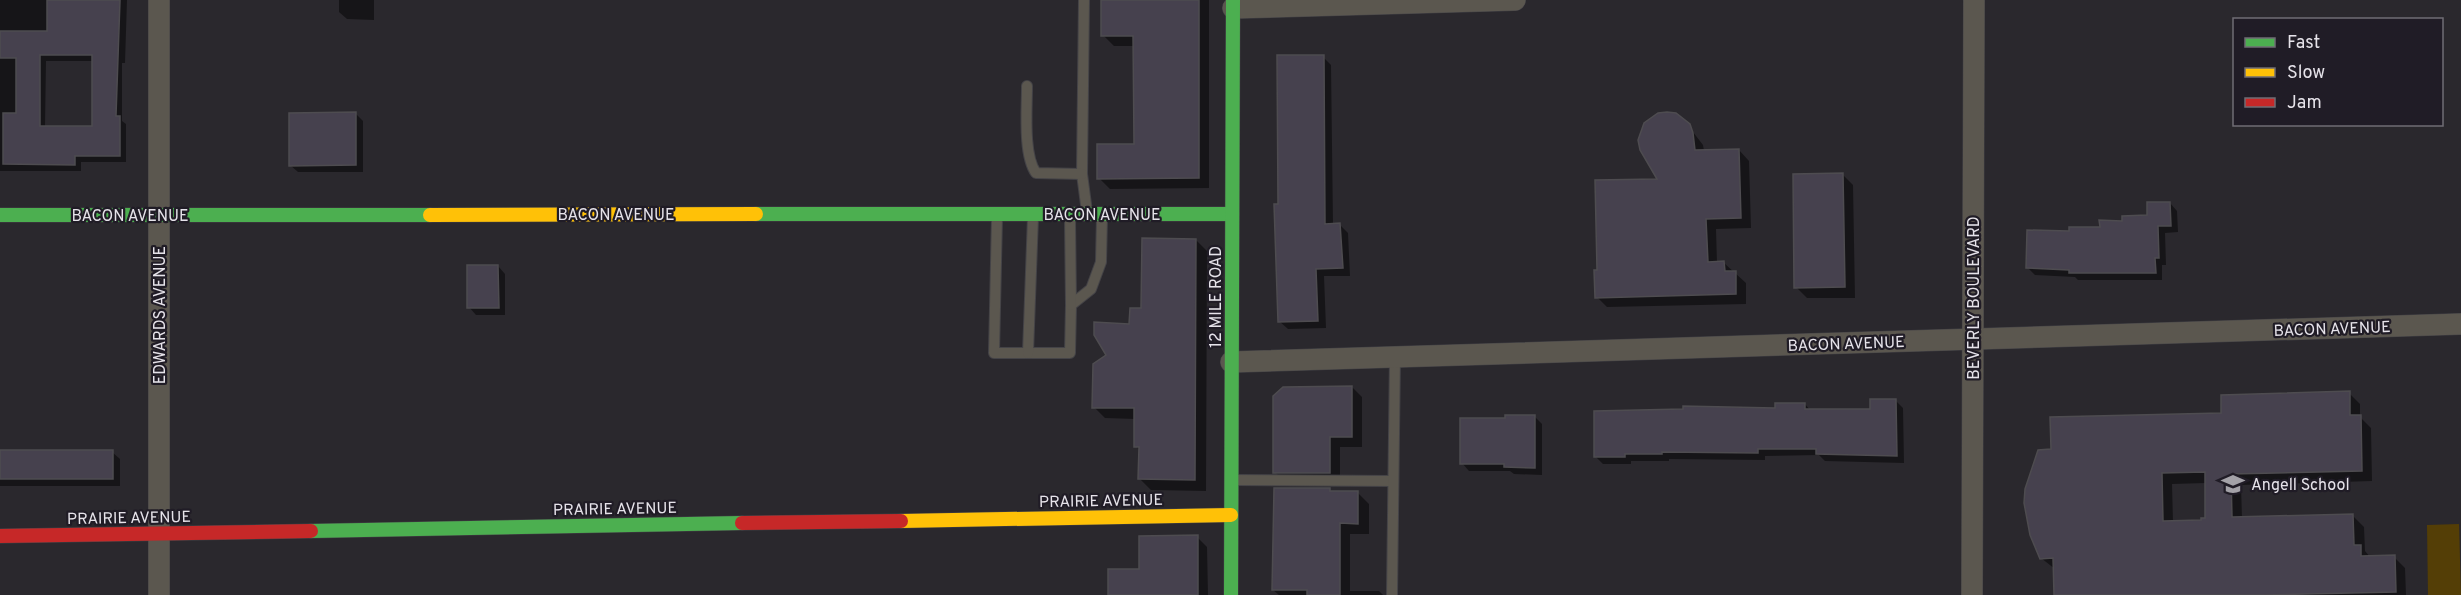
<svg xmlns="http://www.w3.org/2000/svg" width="2461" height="595" font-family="Overpass,sans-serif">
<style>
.green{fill:#543e06}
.shadow{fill:#0007;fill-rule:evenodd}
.building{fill:#46414e;stroke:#4e4c50;stroke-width:1.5;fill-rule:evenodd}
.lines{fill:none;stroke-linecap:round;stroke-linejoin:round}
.lane-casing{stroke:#444347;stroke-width:12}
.street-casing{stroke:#444347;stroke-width:22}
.fast-casing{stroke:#444347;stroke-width:15}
.slow-casing{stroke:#444347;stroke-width:15}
.jam-casing{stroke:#444347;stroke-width:15}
.lane{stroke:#5b574f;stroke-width:10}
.street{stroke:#5b574f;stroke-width:21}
.fast{stroke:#4caf50;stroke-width:14}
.slow{stroke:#ffc107;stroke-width:14}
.jam{stroke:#c62828;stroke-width:14}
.labels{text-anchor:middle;stroke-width:4.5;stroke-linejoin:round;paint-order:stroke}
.street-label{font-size:16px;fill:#e6e3ea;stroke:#201c26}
.poi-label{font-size:16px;fill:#e6e3ea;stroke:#201c26;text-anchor:start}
</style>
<rect width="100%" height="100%" fill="#2a282d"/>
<!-- green -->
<polygon class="green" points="2459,524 2461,595 2428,595 2427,525"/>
<!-- shadow -->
<g class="shadow">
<path d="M0,0H127L125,63H122V121L126,124V162H81V171H0ZM46,61H94L93,127H45Z"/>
<polygon points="339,0 374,0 374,20 347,19 339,12"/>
<polygon points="1103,0 1209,0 1209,188 1110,189 1099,178 1135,145 1135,46 1114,46 1103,35"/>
<polygon points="1323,57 1331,65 1333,225 1340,225 1348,233 1350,276 1324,276 1326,328 1288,329 1279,321 1280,206"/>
<polygon points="356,114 363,121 363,172 298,172 290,165"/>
<polygon points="1683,119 1703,145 1704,151 1739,150 1749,161 1751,228 1716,229 1717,263 1724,263 1746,283 1746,304 1607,307 1597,297 1660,180"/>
<polygon points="1842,174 1853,185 1855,298 1807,298 1796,287"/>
<polygon points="2170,203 2177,211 2178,232 2165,233 2166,265 2162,265 2162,280 2078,280 2075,277 2035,275 2027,267 2071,233 2149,216"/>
<polygon points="1196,240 1207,251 1206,491 1151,490 1140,479 1140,451 1136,446 1135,419 1105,418 1094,407 1108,356"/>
<polygon points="498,266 505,274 505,315 476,315 469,307"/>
<polygon points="1352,387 1362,397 1362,447 1340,447 1340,483 1285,482 1275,472"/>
<path d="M2349,393L2360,404V417L2371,428L2372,481L2241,485L2242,518L2353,516L2364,527L2365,551L2371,558L2394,557L2405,568L2406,595H2056L2055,569L2041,558L2052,451L2223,414ZM2206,483L2207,519L2202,522H2173L2172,484Z"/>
<polygon points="1896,401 1903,408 1904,463 1825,461 1819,455 1765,456 1765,460 1669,459 1669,461 1631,461 1631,464 1603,464 1596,457 1777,409 1805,404 1810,410 1871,410"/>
<polygon points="1534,416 1542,424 1542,475 1514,474 1510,471 1469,471 1462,463 1506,420"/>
<polygon points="0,452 112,452 120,459 120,486 0,486"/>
<polygon points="1330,490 1333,493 1358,493 1369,504 1369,534 1350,534 1350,591 1379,591 1383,595 1279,595 1273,590"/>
<polygon points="1197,537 1207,547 1208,595 1110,595 1141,571"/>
</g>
<!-- building -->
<g class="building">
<path d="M47,0H120L116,116H120V156H75V165L3,164V113H16V58H0V31H47ZM40,55H92V126H40Z"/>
<polygon points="1101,0 1199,0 1199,178 1097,179 1097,144 1134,144 1133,36 1101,36"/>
<polygon points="1277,55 1324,55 1325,224 1340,223 1343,268 1316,269 1318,321 1278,322 1274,204 1278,204"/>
<polygon points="356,112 356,165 289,166 289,113"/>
<polygon points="1667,112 1676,113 1690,124 1693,133 1695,150 1739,149 1741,218 1706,219 1708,262 1724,261 1725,271 1736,271 1736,294 1595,298 1594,270 1597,270 1595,180 1657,179 1640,150 1638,140 1644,123 1658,113"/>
<polygon points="1843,173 1845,287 1794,288 1793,174"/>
<polygon points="2147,202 2170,202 2171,226 2158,226 2159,258 2155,258 2156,273 2069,273 2069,270 2026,268 2027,230 2069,231 2069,227 2100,227 2099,220 2122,221 2122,216 2147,215"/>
<polygon points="1142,238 1196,239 1195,480 1138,479 1139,447 1134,447 1134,408 1092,408 1093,364 1106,355 1094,335 1094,322 1129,324 1130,308 1141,308"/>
<polygon points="467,265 498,265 499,308 467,308"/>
<polygon points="1352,386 1352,437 1330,437 1330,473 1273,473 1273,396 1283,387"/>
<path d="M2350,391V415H2361L2362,471L2231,474L2232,517L2353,514L2354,545H2361V556L2395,555L2396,592L2262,595H2054L2053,558L2040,559L2030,535L2024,503L2025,489L2038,450L2051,449L2050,417L2221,413V395ZM2205,472V518H2201V520L2163,521L2162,473Z"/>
<polygon points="1870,399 1896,399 1897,456 1816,454 1816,449 1758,449 1758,453 1662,452 1662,454 1625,454 1625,457 1594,457 1594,411 1683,409 1683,406 1775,408 1775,403 1805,403 1805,409 1870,409"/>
<polygon points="1505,415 1535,415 1535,468 1504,467 1504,464 1460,464 1460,418 1505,418"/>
<rect x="0" y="450" width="113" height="29"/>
<polygon points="1274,488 1330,488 1330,491 1358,491 1358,524 1340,523 1340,595 1307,595 1307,590 1272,590"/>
<polygon points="1198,535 1198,595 1108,595 1108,569 1139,569 1139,536"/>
</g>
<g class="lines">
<!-- lane casing -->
<g class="lane-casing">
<g id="lane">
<polyline points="1084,0 1082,174 1087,212"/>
<path d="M1027,86C1027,109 1023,155 1036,173L1082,174"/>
<polyline points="997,217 994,353 1070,353 1071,305 1091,289 1101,262 1102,217"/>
<polyline points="1070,218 1071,305"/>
<polyline points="1028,353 1033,217"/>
<polyline points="1234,480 1393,481"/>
<polyline points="1392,595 1395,355"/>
</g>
</g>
<!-- street casing -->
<g class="street-casing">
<g id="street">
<polyline points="1233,8 1515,0"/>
<polyline points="1231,362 2461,324"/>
<polyline points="159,595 159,0"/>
<polyline points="1972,595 1974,0"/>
</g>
</g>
<!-- fast casing -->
<g class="fast-casing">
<g id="fast">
<polyline points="756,214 1232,214"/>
<polyline points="0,215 430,215"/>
<polyline points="311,531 742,523"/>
<polyline points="1231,595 1233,0"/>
</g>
</g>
<!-- slow casing -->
<g class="slow-casing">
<g id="slow">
<polyline points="430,215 756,214"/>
<polyline points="901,521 1231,515"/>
</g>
</g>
<!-- jam casing -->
<g class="jam-casing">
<g id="jam">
<polyline points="742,523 901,521"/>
<polyline points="0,536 311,531"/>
</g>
</g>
<!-- lane -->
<use href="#lane" class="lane"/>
<!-- street -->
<use href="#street" class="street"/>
<!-- fast -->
<use href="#fast" class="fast"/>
<!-- slow -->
<use href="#slow" class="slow"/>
<!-- jam -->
<use href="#jam" class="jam"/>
</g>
<!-- icons -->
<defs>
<g id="school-bare" transform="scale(1.8)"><path d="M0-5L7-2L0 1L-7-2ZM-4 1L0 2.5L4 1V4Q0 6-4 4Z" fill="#a4a2a8" stroke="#201c26" stroke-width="2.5" paint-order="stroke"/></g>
</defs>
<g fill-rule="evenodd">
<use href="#school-bare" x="2233" y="484"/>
</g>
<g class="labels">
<!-- street labels -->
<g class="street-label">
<text x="616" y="220">BACON AVENUE</text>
<text x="1102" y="220">BACON AVENUE</text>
<text x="130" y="221">BACON AVENUE</text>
<text transform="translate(1215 297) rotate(-90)" y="6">12 MILE ROAD</text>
<text transform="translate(1973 298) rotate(-90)" y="6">BEVERLY BOULEVARD</text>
<text transform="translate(159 315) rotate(-90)" y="6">EDWARDS AVENUE</text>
<text transform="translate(2332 328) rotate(-2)" y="6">BACON AVENUE</text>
<text transform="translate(1846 343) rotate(-2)" y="6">BACON AVENUE</text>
<text transform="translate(1101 500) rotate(-1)" y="6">PRAIRIE AVENUE</text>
<text transform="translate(615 508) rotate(-1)" y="6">PRAIRIE AVENUE</text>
<text transform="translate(129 517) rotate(-1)" y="6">PRAIRIE AVENUE</text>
</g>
<!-- poi labels -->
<g class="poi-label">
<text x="2251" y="490">Angell School</text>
</g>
</g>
<!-- legend -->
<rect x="2233" y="18" width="210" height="108" fill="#201c26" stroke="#6f6c74" stroke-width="1.5"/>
<rect x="2245" y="38" width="30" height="9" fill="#4caf50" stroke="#6f6c74" stroke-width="1.5"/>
<text x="2287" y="48" font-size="18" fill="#e6e3ea">Fast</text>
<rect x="2245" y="68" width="30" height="9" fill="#ffc107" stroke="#6f6c74" stroke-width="1.5"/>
<text x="2287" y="78" font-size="18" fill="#e6e3ea">Slow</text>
<rect x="2245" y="98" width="30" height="9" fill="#c62828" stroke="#6f6c74" stroke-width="1.5"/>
<text x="2287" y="108" font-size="18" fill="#e6e3ea">Jam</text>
</svg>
